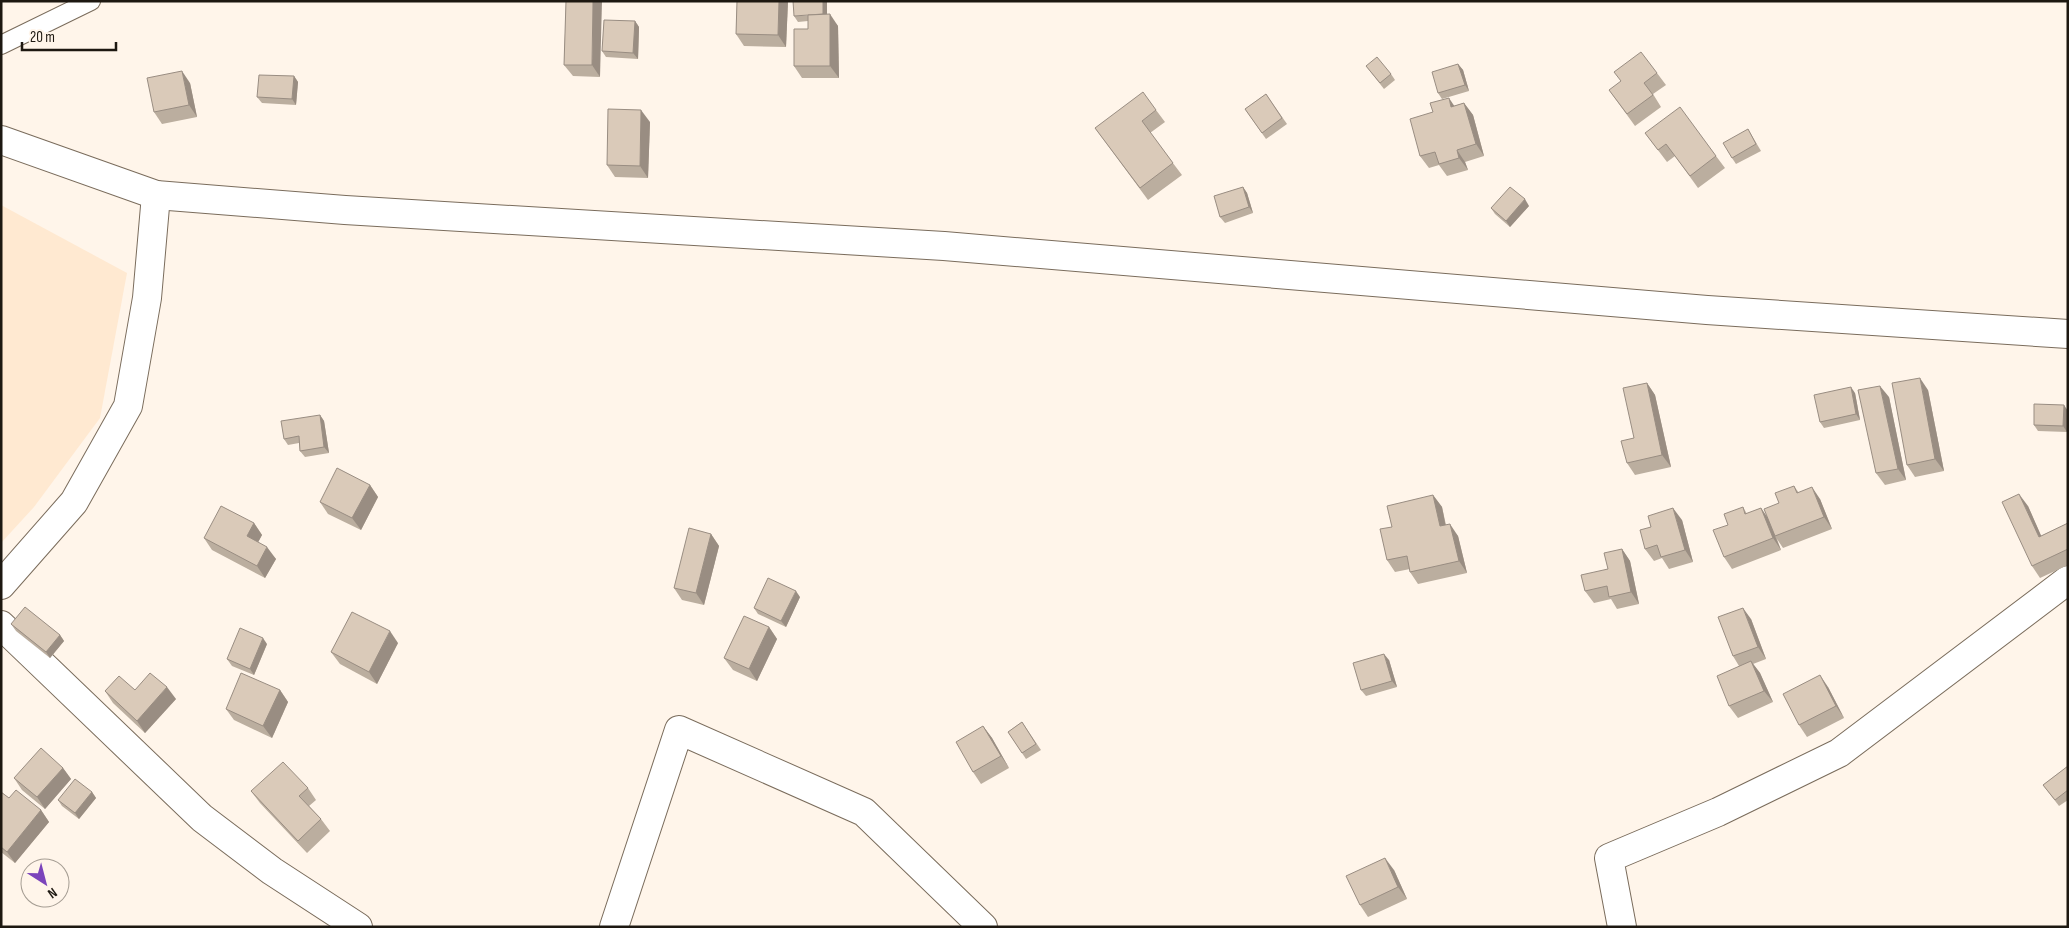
<svg xmlns="http://www.w3.org/2000/svg" width="2069" height="928" font-family="'Sofia Sans Condensed',sans-serif">
<style>
.built{fill:#ffe9d1}
.lines{fill:none;stroke-linecap:round;stroke-linejoin:round}
.service-casing{stroke:#7a6c5c;stroke-width:20}
.minor-casing{stroke:#7a6c5c;stroke-width:30}
.secondary-casing{stroke:#7a6c5c;stroke-width:30}
.service{stroke:#fff;stroke-width:18}
.minor{stroke:#fff;stroke-width:28}
.secondary{stroke:#fff;stroke-width:28}
.wall{fill:#bbae9f}
.shaded-wall{fill:#998d82}
.building{fill:#dacab9;stroke:#998d82}
</style>
<rect width="100%" height="100%" fill="#fff5ea"/>
<!-- built -->
<polygon class="built" points="1,205 127,273 100,418 34,507 1,543"/>
<g class="lines">
<!-- service casing -->
<g class="service-casing">
<polyline id="service" points="1,45 91,1"/>
</g>
<!-- minor casing -->
<g class="minor-casing">
<g id="minor">
<polyline points="1,585 74,502 128,406 147,298 156,195"/>
<polyline points="1,625 202,818 272,871 358,927"/>
<polyline points="614,927 679,730 864,812 983,927"/>
<polyline points="1622,927 1609,858 1718,812 1839,753 2068,580"/>
</g>
</g>
<!-- secondary casing -->
<g class="secondary-casing">
<polyline id="secondary" points="1,140 156,195 345,210 944,246 1707,310 2068,334"/>
</g>
<!-- service -->
<use href="#service" class="service"/>
<!-- minor -->
<use href="#minor" class="minor"/>
<!-- secondary -->
<use href="#secondary" class="secondary"/>
</g>
<!-- wall -->
<g class="wall">
<polygon points="566,1 600,77 573,76 564,65"/>
<polygon points="737,1 788,1 786,47 744,46 736,34"/>
<polygon points="827,15 838,26 839,78 802,78 794,66 808,29 808,21 798,22 794,16"/>
<polygon points="635,21 639,27 638,59 606,57 602,51"/>
<polygon points="1458,64 1463,70 1469,91 1442,99 1438,93"/>
<polygon points="1366,66 1391,74 1395,80 1384,89"/>
<polygon points="1657,73 1666,85 1653,94 1661,107 1635,126 1609,90"/>
<polygon points="294,76 298,82 296,105 262,103 257,97"/>
<polygon points="190,83 197,117 162,124 154,112"/>
<polygon points="1266,94 1287,124 1266,139 1245,109"/>
<polygon points="1464,103 1473,115 1484,156 1465,162 1468,170 1447,176 1439,165 1429,168 1420,156 1454,106"/>
<polygon points="1156,110 1165,122 1150,133 1182,175 1148,200 1095,128"/>
<polygon points="650,122 648,178 615,177 607,165"/>
<polygon points="1748,129 1761,151 1736,164 1732,158"/>
<polygon points="1645,133 1716,156 1725,168 1698,188 1675,156 1667,162"/>
<polygon points="1243,187 1247,193 1253,213 1225,223 1220,217"/>
<polygon points="1529,206 1510,227 1495,214 1491,208"/>
<polygon points="1647,383 1655,395 1671,467 1635,475 1627,463 1634,438"/>
<polygon points="1928,390 1944,471 1915,477 1907,465"/>
<polygon points="1855,393 1860,420 1824,428 1820,422"/>
<polygon points="1889,397 1906,480 1885,485 1876,473"/>
<polygon points="2064,405 2067,432 2038,431 2034,425"/>
<polygon points="320,415 324,421 329,453 305,457 300,451 299,443 288,445 284,439"/>
<polygon points="370,485 378,497 361,530 328,514 320,502"/>
<polygon points="1794,486 1799,493 1820,499 1832,529 1783,548 1777,539 1781,550 1732,569 1724,557 1728,525 1743,507 1747,514 1761,508 1768,518"/>
<polygon points="1433,495 1442,507 1446,525 1458,536 1467,573 1418,584 1410,572 1410,569 1395,572 1387,560 1392,527"/>
<polygon points="2028,506 2041,536 2068,523 2068,565 2040,578 2032,566"/>
<polygon points="1682,520 1693,562 1669,569 1662,558 1654,561 1645,549"/>
<polygon points="254,523 262,535 258,542 276,559 265,578 212,550 204,538"/>
<polygon points="711,534 719,546 704,605 682,600 674,588"/>
<polygon points="1622,549 1630,561 1639,604 1617,609 1611,599 1594,603 1585,591 1608,569"/>
<polygon points="800,597 786,627 758,614 754,608"/>
<polygon points="1751,619 1766,659 1753,664 1760,673 1773,702 1738,718 1729,706 1739,666 1733,656"/>
<polygon points="11,624 60,635 64,641 50,658 16,631"/>
<polygon points="769,627 777,639 757,681 733,670 724,658"/>
<polygon points="398,643 377,684 340,664 331,652"/>
<polygon points="267,644 254,675 232,666 227,659"/>
<polygon points="1389,660 1397,687 1366,696 1361,690"/>
<polygon points="1828,687 1844,718 1807,737 1799,725"/>
<polygon points="135,690 176,699 145,733 113,703 105,691"/>
<polygon points="280,690 288,702 272,738 234,720 226,709"/>
<polygon points="1022,722 1041,750 1026,759 1008,732"/>
<polygon points="983,726 992,738 1009,768 981,784 973,772"/>
<polygon points="2068,766 2068,800 2059,806 2043,785"/>
<polygon points="63,768 71,779 45,809 22,790 14,778"/>
<polygon points="308,788 316,800 309,806 321,819 330,831 307,853 260,803 251,791"/>
<polygon points="1,792 9,798 41,810 49,822 15,863 1,852"/>
<polygon points="92,792 96,798 79,819 62,806 58,800"/>
<polygon points="1394,870 1407,899 1368,917 1360,905"/>
</g>
<!-- shaded-wall -->
<g class="shaded-wall">
<polygon points="593,1 602,1 600,77 592,65"/>
<polygon points="779,1 788,1 786,47 778,35"/>
<polygon points="823,1 827,1 827,20 823,14"/>
<polygon points="830,14 838,26 839,78 830,66"/>
<polygon points="635,21 639,27 638,59 633,53"/>
<polygon points="1458,64 1463,70 1469,91 1465,85"/>
<polygon points="182,71 190,83 197,117 189,105"/>
<polygon points="294,76 298,82 296,105 292,99"/>
<polygon points="1449,98 1457,110 1451,107"/>
<polygon points="1464,103 1473,115 1484,156 1476,144"/>
<polygon points="641,110 650,122 648,178 640,166"/>
<polygon points="1457,150 1465,162 1468,170 1459,158"/>
<polygon points="1243,187 1247,193 1253,213 1249,207"/>
<polygon points="1525,199 1529,206 1510,227 1506,221"/>
<polygon points="1920,378 1928,390 1944,471 1935,459"/>
<polygon points="1647,383 1655,395 1671,467 1662,455"/>
<polygon points="1880,386 1889,397 1906,480 1898,469"/>
<polygon points="1851,387 1855,393 1860,420 1856,414"/>
<polygon points="2064,405 2068,411 2067,432 2063,426"/>
<polygon points="320,415 324,421 329,453 324,447"/>
<polygon points="370,485 378,497 361,530 352,518"/>
<polygon points="1812,487 1820,499 1832,529 1824,517"/>
<polygon points="2019,494 2028,506 2047,549 2039,537"/>
<polygon points="1433,495 1442,507 1448,538 1440,526"/>
<polygon points="1673,508 1682,520 1693,562 1685,550"/>
<polygon points="1761,508 1769,520 1775,536 1781,550 1773,538"/>
<polygon points="254,523 262,535 255,548 247,536"/>
<polygon points="1450,524 1458,536 1467,573 1459,561"/>
<polygon points="711,534 719,546 704,605 696,593"/>
<polygon points="267,547 276,559 265,578 257,566"/>
<polygon points="1622,549 1630,561 1639,604 1631,592"/>
<polygon points="796,591 800,597 786,627 781,621"/>
<polygon points="1743,608 1751,619 1766,659 1758,647"/>
<polygon points="769,627 777,639 757,681 749,669"/>
<polygon points="390,631 398,643 377,684 369,672"/>
<polygon points="60,635 64,641 50,658 46,652"/>
<polygon points="263,638 267,644 254,675 250,669"/>
<polygon points="1384,654 1389,660 1397,687 1392,681"/>
<polygon points="1751,661 1760,673 1773,702 1764,691"/>
<polygon points="1820,675 1828,687 1844,718 1836,706"/>
<polygon points="167,687 176,699 145,733 137,721"/>
<polygon points="280,690 288,702 272,738 263,726"/>
<polygon points="983,726 992,738 1009,768 1001,756"/>
<polygon points="63,768 71,779 45,809 37,797"/>
<polygon points="92,792 96,798 79,819 75,813"/>
<polygon points="41,810 49,822 15,863 7,852"/>
<polygon points="1385,858 1394,870 1407,899 1398,887"/>
</g>
<!-- building -->
<g class="building">
<polygon points="566,1 593,1 592,65 564,65"/>
<polygon points="737,1 779,1 778,35 736,34"/>
<polygon points="793,1 823,1 823,14 794,16"/>
<polygon points="830,14 830,66 794,66 794,29 808,29 808,15"/>
<polygon points="604,20 635,21 633,53 602,51"/>
<polygon points="1641,52 1657,73 1644,83 1653,95 1627,114 1609,90 1621,81 1614,72"/>
<polygon points="1377,57 1391,74 1380,83 1366,66"/>
<polygon points="1458,64 1465,85 1438,93 1432,72"/>
<polygon points="182,71 189,105 154,112 147,78"/>
<polygon points="259,75 294,76 292,99 257,97"/>
<polygon points="1143,92 1156,110 1142,121 1173,163 1140,188 1095,128"/>
<polygon points="1266,94 1282,118 1262,133 1245,109"/>
<polygon points="1449,98 1451,107 1464,103 1476,144 1457,150 1459,158 1439,164 1435,152 1420,156 1410,119 1433,112 1430,103"/>
<polygon points="1680,107 1716,156 1690,176 1666,144 1658,150 1645,133"/>
<polygon points="608,109 641,110 640,166 607,165"/>
<polygon points="1748,129 1756,144 1732,158 1723,143"/>
<polygon points="1243,187 1249,207 1220,217 1214,196"/>
<polygon points="1510,187 1525,199 1506,221 1491,208"/>
<polygon points="1920,378 1935,459 1907,465 1892,383"/>
<polygon points="1647,383 1662,455 1627,463 1621,441 1634,438 1623,388"/>
<polygon points="1880,386 1898,469 1876,473 1858,390"/>
<polygon points="1851,387 1856,414 1820,422 1814,395"/>
<polygon points="2034,404 2064,405 2063,426 2034,425"/>
<polygon points="320,415 324,447 300,451 299,436 284,439 281,421"/>
<polygon points="337,468 370,485 352,518 320,502"/>
<polygon points="1794,486 1797,493 1812,487 1824,517 1775,536 1764,509 1779,503 1775,493"/>
<polygon points="2019,494 2039,537 2068,523 2068,549 2032,566 2002,502"/>
<polygon points="1433,495 1440,526 1450,524 1459,561 1410,572 1407,556 1387,560 1380,529 1392,527 1387,506"/>
<polygon points="221,506 254,523 247,536 267,547 257,566 204,538"/>
<polygon points="1743,507 1745,514 1761,508 1773,538 1724,557 1713,530 1728,525 1724,514"/>
<polygon points="1673,508 1685,550 1661,557 1657,545 1645,549 1640,530 1651,527 1648,516"/>
<polygon points="689,528 711,534 696,593 674,588"/>
<polygon points="1622,549 1631,592 1609,597 1607,586 1585,591 1581,575 1608,569 1604,553"/>
<polygon points="768,578 796,591 781,621 754,608"/>
<polygon points="25,607 60,635 46,652 11,624"/>
<polygon points="1743,608 1758,647 1733,656 1718,617"/>
<polygon points="352,612 390,631 369,672 331,652"/>
<polygon points="744,616 769,627 749,669 724,658"/>
<polygon points="240,628 263,638 250,669 227,659"/>
<polygon points="1384,654 1392,681 1361,690 1353,663"/>
<polygon points="1751,661 1764,691 1729,706 1717,676"/>
<polygon points="150,673 167,687 137,721 105,691 119,676 135,690"/>
<polygon points="241,673 280,690 263,726 226,709"/>
<polygon points="1820,675 1836,706 1799,725 1783,694"/>
<polygon points="1022,722 1036,744 1022,753 1008,732"/>
<polygon points="983,726 1001,756 973,772 956,742"/>
<polygon points="41,748 63,768 37,797 14,778"/>
<polygon points="283,762 308,788 299,796 321,819 298,841 251,791"/>
<polygon points="2068,766 2068,790 2055,800 2043,785"/>
<polygon points="75,779 92,792 75,813 58,800"/>
<polygon points="16,790 41,810 7,852 1,847 1,792 9,798"/>
<polygon points="1385,858 1398,887 1360,905 1346,876"/>
</g>
<!-- border -->
<rect width="2069" height="928" fill="none" stroke="#1d1811" stroke-width="5"/>
<!-- north arrow -->
<g transform="translate(45 883) rotate(144)"><circle r="24" fill="#fff5ea" stroke="#a59d93"/>
<path d="M0-4L9 19L0 12L-9 19Z" fill="#7b44bb"/>
<text y="-8" font-size="14" font-weight="bold" text-anchor="middle" fill="#1d1811">N</text>
</g>
<!-- scale -->
<path d="M22 42v8h94v-8" fill="none" stroke="#1d1811" stroke-width="2.5"/>
<text x="30" y="42" font-size="15" fill="#1d1811" stroke="#fff5ea" stroke-width="4" paint-order="stroke">20 m</text>
</svg>
